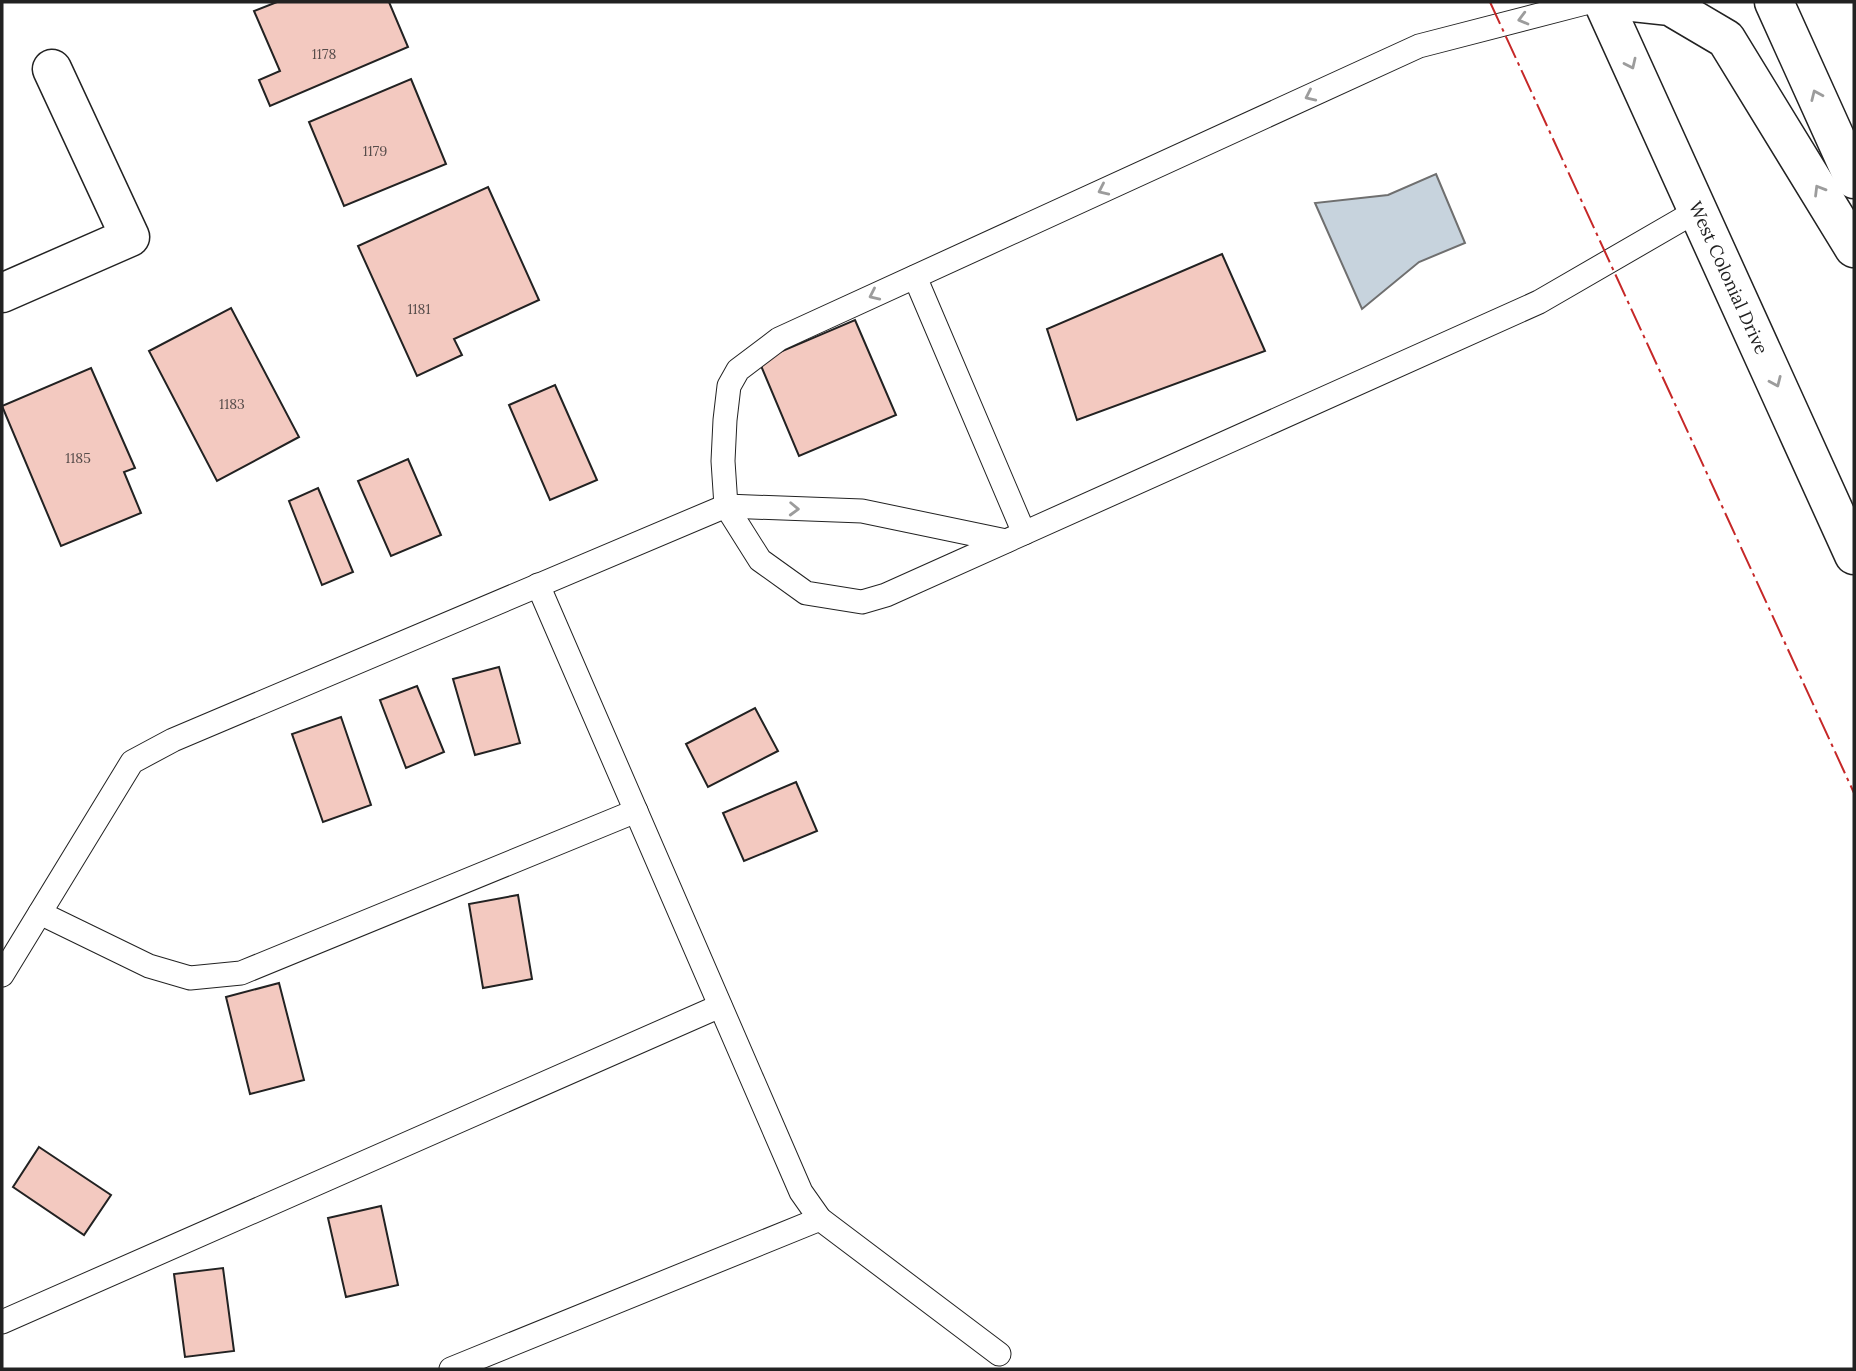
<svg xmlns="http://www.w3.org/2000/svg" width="1856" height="1371" font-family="Lora,serif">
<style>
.water{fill:#c7d3dd;stroke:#6f6f6f;stroke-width:2}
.building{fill:#f3c9c0;stroke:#222;stroke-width:2}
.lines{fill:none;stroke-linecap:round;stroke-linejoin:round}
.lane-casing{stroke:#222;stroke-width:25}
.street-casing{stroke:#222;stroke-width:41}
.highway-casing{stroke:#222;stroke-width:41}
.lane{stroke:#fff;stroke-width:23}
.street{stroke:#fff;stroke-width:38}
.highway{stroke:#fff;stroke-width:38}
.power{stroke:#c62828;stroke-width:2;stroke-dasharray:24 5 3.5 5;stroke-linecap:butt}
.oneway{stroke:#9c9c9c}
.labels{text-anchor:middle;stroke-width:5;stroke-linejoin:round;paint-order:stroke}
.number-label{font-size:14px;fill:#564c4a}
.street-label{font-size:18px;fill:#222;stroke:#fff}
</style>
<rect width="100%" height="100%" fill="#fff"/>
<!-- water -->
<polygon class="water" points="1436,174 1465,243 1419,262 1362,309 1315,203 1388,195"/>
<!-- building -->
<g class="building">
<polygon points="277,2 389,2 408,47 270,106 259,80 280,71 254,11"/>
<polygon points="411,79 446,164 344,206 309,122"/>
<polygon points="488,187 539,300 454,339 462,355 417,376 358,246"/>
<polygon points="1222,254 1265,351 1077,420 1047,329"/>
<polygon points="231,308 299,437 217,481 149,351"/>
<polygon points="855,320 896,415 799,456 759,361"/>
<polygon points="91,368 135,468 124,472 141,513 61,546 2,406"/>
<polygon points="555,385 597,480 550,500 509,405"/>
<polygon points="408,459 441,535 391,556 358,481"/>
<polygon points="318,488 353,572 322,585 289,501"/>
<polygon points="499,667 520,743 475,755 453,679"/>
<polygon points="417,686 444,752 406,768 380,700"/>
<polygon points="755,708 778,751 708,787 686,744"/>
<polygon points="341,717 371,805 323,822 292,734"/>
<polygon points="796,782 817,831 744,861 723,813"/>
<polygon points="518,895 532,979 483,988 469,904"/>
<polygon points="279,983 304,1080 250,1094 226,997"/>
<polygon points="39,1147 111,1195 84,1235 13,1187"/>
<polygon points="381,1206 398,1285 346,1297 328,1218"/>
<polygon points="223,1268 234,1351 185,1357 174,1274"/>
</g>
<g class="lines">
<!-- lane casing -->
<g class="lane-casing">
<g id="lane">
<polyline points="1589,2 1419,46 779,339 738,370 729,386 725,420 723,461 726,506 760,560 806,593 862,602 886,595 1539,302 1698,210"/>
<polyline points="915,277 1024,533"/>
<polyline points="538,585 801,1192 820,1219 999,1354"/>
<polyline points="40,913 149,966 190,978 241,973 636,811"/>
<polyline points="2,975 132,762 173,740 726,506 862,511 1006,541"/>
<polyline points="2,1322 720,1006"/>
<polyline points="451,1369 820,1219"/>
</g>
</g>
<!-- street casing -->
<g class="street-casing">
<polyline id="street" points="2,293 130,237 52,69"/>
</g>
<!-- highway casing -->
<g class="highway-casing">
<g id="highway">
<path id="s1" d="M1603,2L1854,555"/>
<polyline points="1633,2 1670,6 1726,39 1854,248"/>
<polyline points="1774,2 1854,179"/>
</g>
</g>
<!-- lane -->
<use href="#lane" class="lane"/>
<!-- street -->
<use href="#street" class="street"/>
<!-- highway -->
<use href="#highway" class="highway"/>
<!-- power -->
<polyline class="power" points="1490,2 1854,793"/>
</g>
<!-- one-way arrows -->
<defs><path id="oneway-chevron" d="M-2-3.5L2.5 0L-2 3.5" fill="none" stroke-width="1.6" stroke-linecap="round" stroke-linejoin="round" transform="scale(1.75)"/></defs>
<g class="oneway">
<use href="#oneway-chevron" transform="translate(1523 19) rotate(165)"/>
<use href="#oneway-chevron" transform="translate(1631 64) rotate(65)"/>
<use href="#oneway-chevron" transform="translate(1816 95) rotate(-114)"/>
<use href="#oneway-chevron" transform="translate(1310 96) rotate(155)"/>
<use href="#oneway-chevron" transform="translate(1103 190) rotate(155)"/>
<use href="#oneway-chevron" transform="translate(1819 190) rotate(-121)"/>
<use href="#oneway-chevron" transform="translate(874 295) rotate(155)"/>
<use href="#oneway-chevron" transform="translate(1776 382) rotate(66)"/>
<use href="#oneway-chevron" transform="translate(794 509) rotate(2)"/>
</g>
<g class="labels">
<!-- number labels -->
<g class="number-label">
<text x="324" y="59">1178</text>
<text x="375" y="156">1179</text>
<text x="419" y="314">1181</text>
<text x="232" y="409">1183</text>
<text x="78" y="463">1185</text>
</g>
<!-- street labels -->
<g class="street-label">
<text dy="6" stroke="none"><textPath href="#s1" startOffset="303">West Colonial Drive</textPath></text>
</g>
</g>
<!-- border -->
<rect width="1856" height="1371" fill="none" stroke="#222222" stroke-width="7"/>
</svg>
